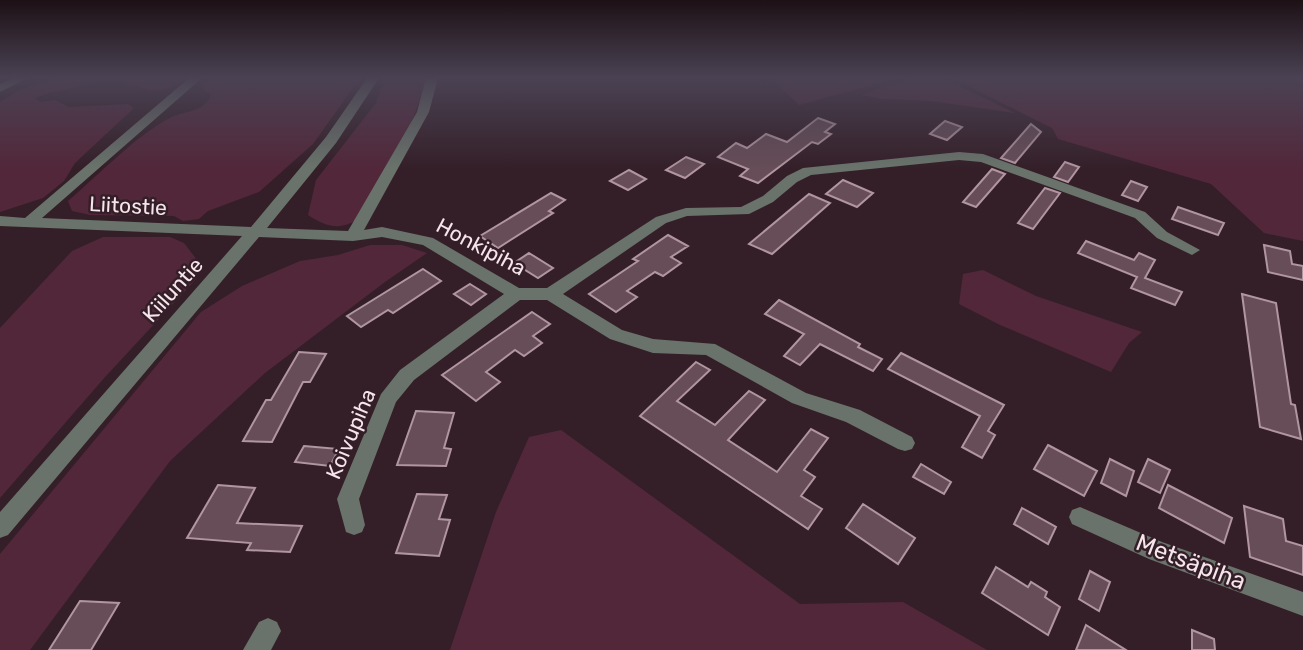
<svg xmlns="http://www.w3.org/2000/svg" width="1303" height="650" font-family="Rubik,sans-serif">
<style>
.green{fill:#52273a}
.building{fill:#664d57;stroke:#b195a0;stroke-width:2}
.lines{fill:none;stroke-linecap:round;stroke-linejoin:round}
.minor{fill:#69736b;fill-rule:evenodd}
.labels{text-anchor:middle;stroke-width:5;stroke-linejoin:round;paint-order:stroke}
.street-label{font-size:21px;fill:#f6e6ec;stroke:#341f28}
.near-street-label{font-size:24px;fill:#f6e6ec;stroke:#341f28}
</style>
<rect width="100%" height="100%" fill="#341f28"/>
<!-- green -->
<g class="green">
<path d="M54,78H187C150,105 139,80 104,79C94,79 87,85 78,87C62,90 50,92 35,98L40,102L55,100L69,107L128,104L134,108L75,163L64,181L43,198L0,212V102L18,91Z"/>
<path d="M211,78H360L313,144L259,192L208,211L199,219L183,221L174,216L90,215L72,211L68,201C95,178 140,132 170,118C185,110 204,113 211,95L202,88Z"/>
<path d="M384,78H428L410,126L357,220C338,231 325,226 308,215L316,180L376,103Z"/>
<polygon points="775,78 898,78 799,105 777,84"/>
<polygon points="912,78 943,78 1015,113 931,101 883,99 861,95"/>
<polygon points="952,78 1303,78 1303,241 1264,233 1211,184 1058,139 1052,128"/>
<polygon points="103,237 170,237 184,243 197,260 196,279 105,377 0,498 0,328 72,251"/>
<polygon points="370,245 402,245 427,253 385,282 265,373 170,461 30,650 0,650 0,554 201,312 242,286 300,261 338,255"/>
<polygon points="983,270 1036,296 1142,332 1129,343 1111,372 1000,325 959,304 963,274"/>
<polygon points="561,430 800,604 903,602 987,650 450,650 496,512 529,437"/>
</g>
<!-- building -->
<g class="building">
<polygon points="818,118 835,124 825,132 831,134 818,144 812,142 758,183 740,176 748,169 718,157 736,143 747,148 766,134 787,142"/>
<polygon points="945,121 962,127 947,140 930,134"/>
<polygon points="1031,124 1041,132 1015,163 1001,158"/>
<polygon points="686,157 704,164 685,178 666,170"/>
<polygon points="1065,162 1079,167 1068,182 1054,177"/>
<polygon points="992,169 1005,174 976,207 963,202"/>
<polygon points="629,170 646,179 628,190 610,181"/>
<polygon points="843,180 873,193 857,207 826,194"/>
<polygon points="1131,181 1147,187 1138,201 1122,195"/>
<polygon points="1045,188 1060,193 1033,229 1018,223"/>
<polygon points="551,193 565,200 549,211 553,213 498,248 480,236"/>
<polygon points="809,194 830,203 772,254 749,244"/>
<polygon points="1178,207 1224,223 1218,235 1172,219"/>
<polygon points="668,235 688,246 671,257 681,263 663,276 655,272 627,291 637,297 616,312 589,294 638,261 633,259"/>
<polygon points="1086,241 1134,260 1139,253 1155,260 1145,278 1182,292 1175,305 1131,288 1137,277 1078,253"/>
<polygon points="1264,245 1290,251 1292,264 1303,266 1303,280 1268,272"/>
<polygon points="529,253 553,268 538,278 514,263"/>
<polygon points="423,269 441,281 393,313 388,310 361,327 347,316"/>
<polygon points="470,284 486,294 471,305 454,294"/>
<polygon points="1242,294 1276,303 1291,404 1295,405 1301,439 1260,427"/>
<polygon points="779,300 860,344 858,347 882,359 873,371 820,344 800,365 784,356 804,334 765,314"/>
<polygon points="532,312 550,324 533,336 542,343 524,356 515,350 486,372 500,382 476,401 442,375"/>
<polygon points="299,352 326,354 310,382 303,382 272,442 243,441 266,400 271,400"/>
<polygon points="901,353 1004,405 988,431 995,435 982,458 962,447 980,416 888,369"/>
<polygon points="696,362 710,370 677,401 715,425 749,391 765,400 728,440 777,472 811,429 828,438 804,470 815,477 801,496 822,509 808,529 640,416"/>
<polygon points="416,411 454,413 444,448 451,449 446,466 397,465"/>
<polygon points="1048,445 1097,471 1084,496 1034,469"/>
<polygon points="304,446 339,449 330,466 295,462"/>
<polygon points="1110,459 1134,471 1126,496 1101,483"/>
<polygon points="1148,459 1170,470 1160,493 1138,482"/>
<polygon points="921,464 951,482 944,494 913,477"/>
<polygon points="218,485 255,488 237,523 302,526 290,552 247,550 251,543 187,538"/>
<polygon points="1168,485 1232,518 1224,543 1159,508"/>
<polygon points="417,494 447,495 439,519 450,520 439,556 396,553"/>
<polygon points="863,504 915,538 898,564 846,528"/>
<polygon points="1244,506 1283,519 1286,541 1303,546 1303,575 1250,557"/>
<polygon points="1022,508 1056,527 1048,544 1014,524"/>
<polygon points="996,567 1028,587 1031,582 1047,592 1045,597 1060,607 1048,635 982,593"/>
<polygon points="1090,571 1110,582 1099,611 1079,599"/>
<polygon points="80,601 119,603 91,650 49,650"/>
<polygon points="1086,625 1126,650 1076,650"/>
<polygon points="1192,630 1214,639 1215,650 1192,650"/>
</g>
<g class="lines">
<!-- minor -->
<g class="minor">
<polygon points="13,78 28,78 0,92 0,84"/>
<polygon points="189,78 202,78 42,218 251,227 326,137 367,78 379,78 336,143 267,228 348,231 417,112 426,78 438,78 429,112 364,230 382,227 433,238 519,288 547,288 656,217 686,208 741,207 763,196 787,176 803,168 959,152 983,154 1145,212 1167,232 1200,250 1192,255 1157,238 1135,218 981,162 959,160 811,175 797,182 773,202 749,214 687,216 666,223 563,294 622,330 653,339 715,344 806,393 860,410 912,437 915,443 912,449 905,451 898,449 846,422 792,403 706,355 653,353 610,339 547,300 520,300 414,380 396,402 359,499 365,525 362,532 354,535 346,532 337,499 381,394 400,370 504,294 423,245 382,237 353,241 259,237 8,535 0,538 0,512 242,236 0,226 0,216 25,218"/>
<polygon points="1080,507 1162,542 1303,592 1303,616 1149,559 1072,524 1069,517 1072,510"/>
<polygon points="268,618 277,622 281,631 271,650 243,650 259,622"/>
</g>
</g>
<!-- sky -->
<linearGradient id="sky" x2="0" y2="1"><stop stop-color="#1d1116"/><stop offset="0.46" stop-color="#4a4253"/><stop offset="1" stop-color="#4a4253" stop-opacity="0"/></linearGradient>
<rect width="1303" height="169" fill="url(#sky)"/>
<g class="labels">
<!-- street labels -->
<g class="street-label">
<text transform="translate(128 206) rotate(3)" y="7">Liitostie</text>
<text transform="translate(481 247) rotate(28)" y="7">Honkipiha</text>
<text transform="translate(173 290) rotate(-48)" y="7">Kiiluntie</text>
<text transform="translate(351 434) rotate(-67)" y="7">Koivupiha</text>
</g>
<!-- near-street labels -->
<g class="near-street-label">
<text transform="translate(1191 562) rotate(21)" y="8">Metsäpiha</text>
</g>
</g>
</svg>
